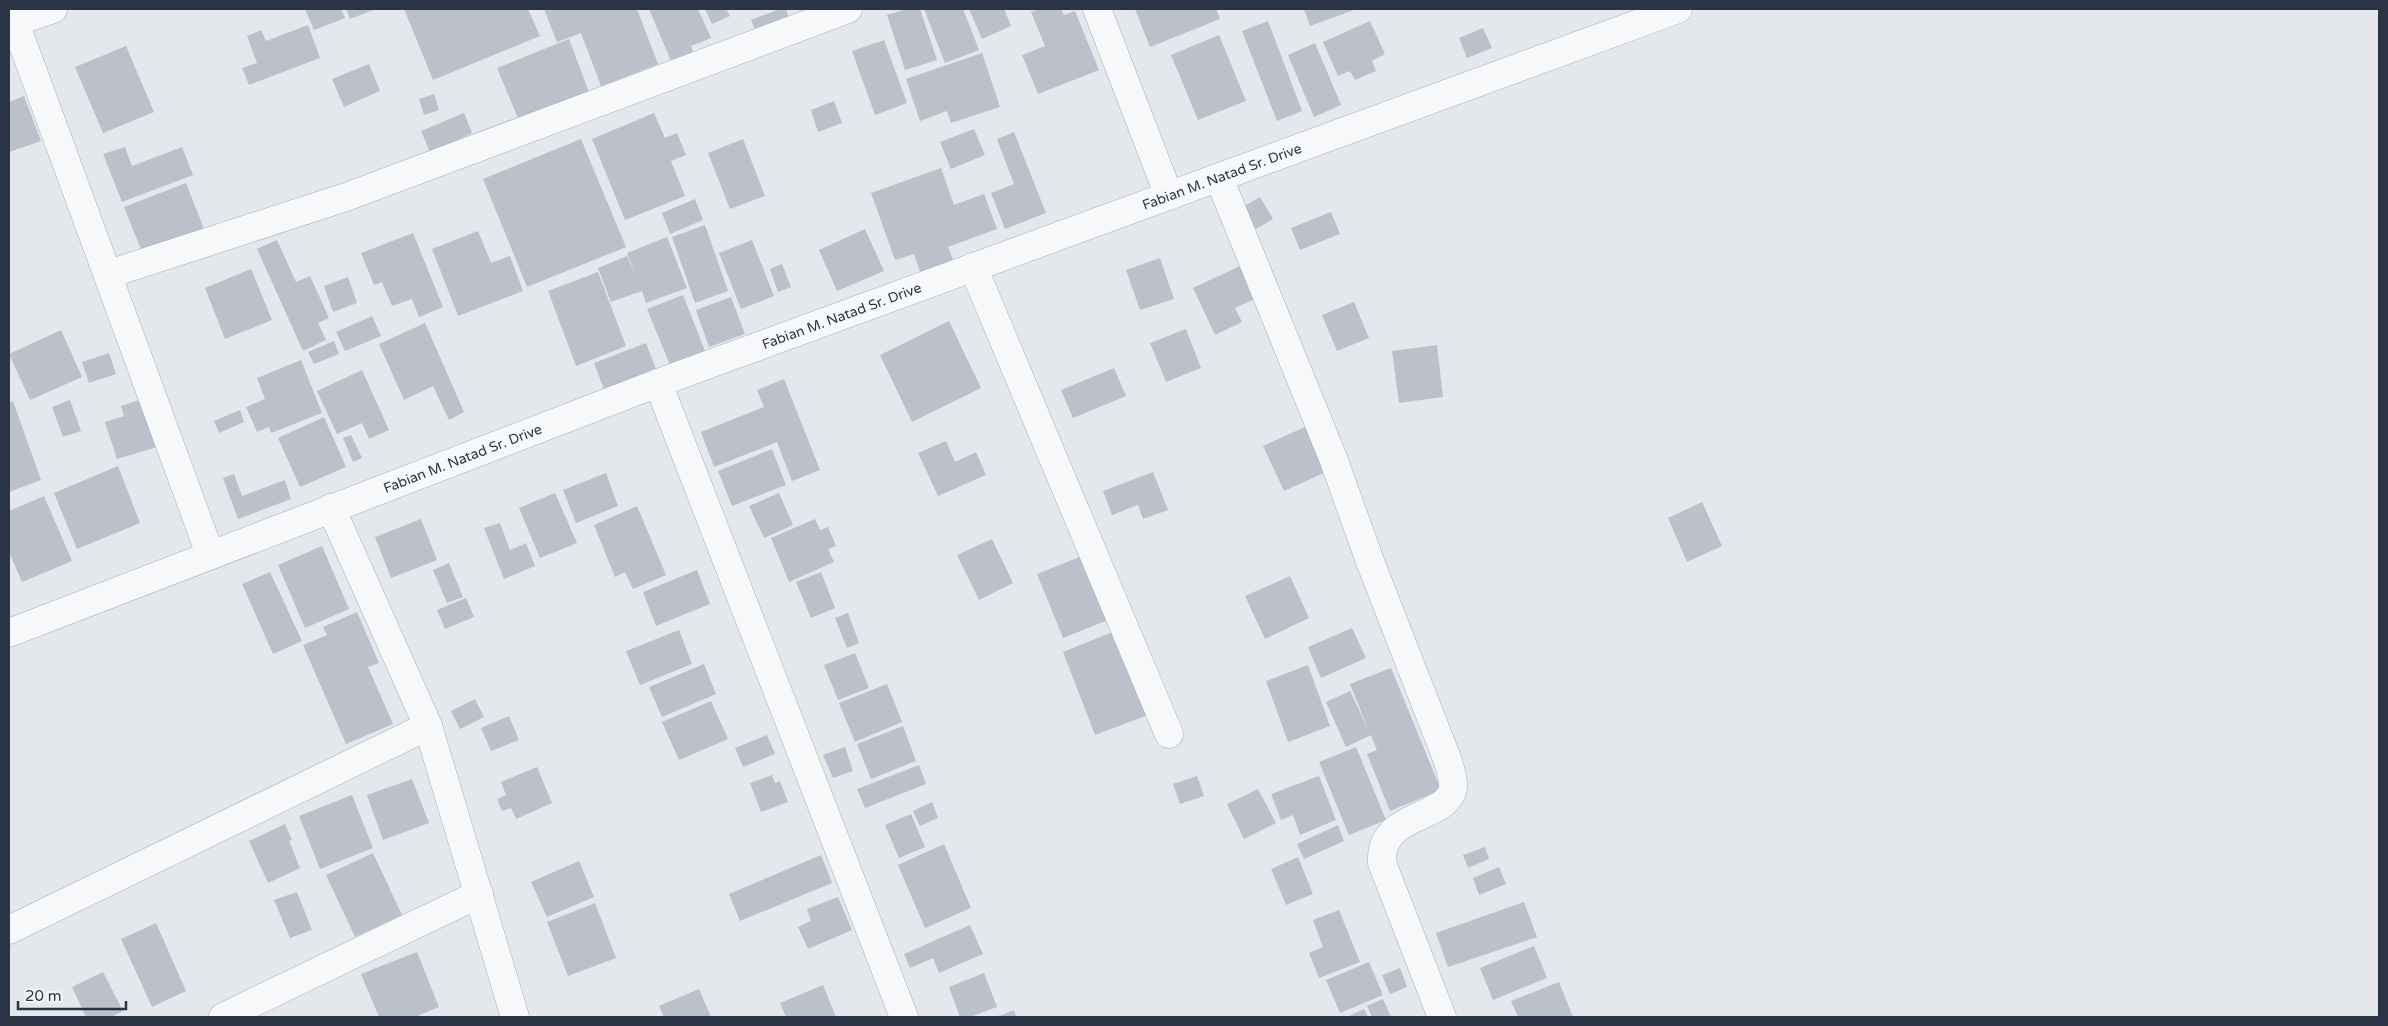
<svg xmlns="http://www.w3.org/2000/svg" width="2388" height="1026" font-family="'Varela Round',sans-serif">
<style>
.building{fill:#bbc0ca}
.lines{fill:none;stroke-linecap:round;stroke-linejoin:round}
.minor-casing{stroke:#a9aeb7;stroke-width:29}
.tertiary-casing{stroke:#a9aeb7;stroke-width:29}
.minor{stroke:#f7f8fa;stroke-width:28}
.tertiary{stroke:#f7f8fa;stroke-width:28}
.labels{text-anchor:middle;stroke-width:4;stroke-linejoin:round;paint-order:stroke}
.street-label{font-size:14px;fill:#2b3445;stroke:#f4f6f9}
</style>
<rect width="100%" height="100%" fill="#e4e7ec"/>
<!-- building -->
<g class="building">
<polygon points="305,9 341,9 345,18 314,30"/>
<polygon points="346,9 376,9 350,19"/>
<polygon points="404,9 528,9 540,36 433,80"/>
<polygon points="544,9 637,9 658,64 601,86 581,33 557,42"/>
<polygon points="649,9 698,9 711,38 691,46 696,59 674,68"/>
<polygon points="705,9 726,9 730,16 712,24"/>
<polygon points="780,9 786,9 791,23 758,37 751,20"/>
<polygon points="907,9 920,9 937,60 905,70 887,15"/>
<polygon points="924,9 963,9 979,50 945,63"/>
<polygon points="969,9 1004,9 1011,26 982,39"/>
<polygon points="1039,9 1061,9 1064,15 1075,11 1099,70 1038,94 1022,55 1045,46 1031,12"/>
<polygon points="1135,9 1216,9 1220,19 1150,47"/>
<polygon points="1304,9 1357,9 1310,26"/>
<polygon points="1268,21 1302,111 1277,121 1242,31"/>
<polygon points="1370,21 1385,54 1372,61 1376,71 1355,80 1350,71 1338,76 1323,42"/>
<polygon points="308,25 320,58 249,85 242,68 257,63 247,36 261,30 266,41"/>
<polygon points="1483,28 1492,48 1467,58 1459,38"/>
<polygon points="1219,35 1246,101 1198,120 1171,55"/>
<polygon points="569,39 590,95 520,123 497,68"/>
<polygon points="884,40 907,103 875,115 852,51"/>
<polygon points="1315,43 1341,105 1314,117 1288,55"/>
<polygon points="126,46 154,112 103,133 75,67"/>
<polygon points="982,53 1000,107 951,123 947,111 920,121 906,79"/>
<polygon points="369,64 380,91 344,107 332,79"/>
<polygon points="434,94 439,110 424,115 419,99"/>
<polygon points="24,96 41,141 9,152 9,102"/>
<polygon points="834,101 842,123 818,132 811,110"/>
<polygon points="464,113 472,133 430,152 421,131"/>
<polygon points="654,113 665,138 677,133 686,155 671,161 685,196 625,220 592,139"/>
<polygon points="974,129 985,155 951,169 940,142"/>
<polygon points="1014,132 1046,213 1005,229 991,193 1014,184 997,139"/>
<polygon points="581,139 626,247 527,287 483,179"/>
<polygon points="743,139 765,196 730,209 708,153"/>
<polygon points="125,147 132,166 182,147 193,175 122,202 103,154"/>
<polygon points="941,168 954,205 984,194 997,229 948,247 955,265 922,277 914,254 895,260 871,193"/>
<polygon points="186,183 204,229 142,252 124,207"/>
<polygon points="1260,197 1273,219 1256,229 1243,207"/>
<polygon points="695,199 703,220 670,234 662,213"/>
<polygon points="1331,212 1340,234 1300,250 1291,228"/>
<polygon points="705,225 728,291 695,303 672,237"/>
<polygon points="865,229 884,271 837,291 819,250"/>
<polygon points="478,231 491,263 510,256 523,291 458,316 432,249"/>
<polygon points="413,233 443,307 419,317 412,299 392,306 382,282 374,285 361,253"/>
<polygon points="667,237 687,288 646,303 642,291 611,302 598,268 627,256 637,279 627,253"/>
<polygon points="277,240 296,282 310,276 329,318 318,323 326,340 303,351 257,249"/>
<polygon points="752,240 774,296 741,309 719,253"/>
<polygon points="1160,258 1174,299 1140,310 1126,270"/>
<polygon points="782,264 791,287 778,292 770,269"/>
<polygon points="1242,265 1257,298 1235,308 1242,322 1215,335 1193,288"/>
<polygon points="251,269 272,320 225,339 205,288"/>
<polygon points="598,272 626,346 576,366 548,291"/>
<polygon points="348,277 357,303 333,312 324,286"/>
<polygon points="683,295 705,351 670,365 647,309"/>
<polygon points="731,297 745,334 709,347 696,310"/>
<polygon points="1354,302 1369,338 1337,351 1322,315"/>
<polygon points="372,316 381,336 345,351 336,332"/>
<polygon points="949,321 981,388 912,422 880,355"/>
<polygon points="425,323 464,412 449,420 433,386 404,400 379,344"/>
<polygon points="1186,329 1201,368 1166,382 1150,343"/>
<polygon points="61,330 82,377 30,400 9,354"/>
<polygon points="334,341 339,354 314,364 308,352"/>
<polygon points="646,343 657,372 605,392 594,363"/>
<polygon points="1437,345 1443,397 1399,403 1392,351"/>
<polygon points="109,353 116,374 89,383 82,362"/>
<polygon points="301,360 322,413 271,433 269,427 257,432 246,407 265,399 257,378"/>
<polygon points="1114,368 1126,396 1073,418 1061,390"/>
<polygon points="362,370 389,430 369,439 362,423 337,434 317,391"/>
<polygon points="784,379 820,470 792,481 777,442 714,467 701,432 764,407 757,390"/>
<polygon points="142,399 157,447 117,459 105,422 124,416 121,406"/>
<polygon points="70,400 81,431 63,437 52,407"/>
<polygon points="13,401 41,480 9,492 9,403"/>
<polygon points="240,410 244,422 219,433 214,421"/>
<polygon points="324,417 346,467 300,487 278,438"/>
<polygon points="1305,427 1326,472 1284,491 1263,446"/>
<polygon points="351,435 362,458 353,462 343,438"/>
<polygon points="946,441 955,462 976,452 986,475 938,496 918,453"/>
<polygon points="772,449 786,485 732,506 718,471"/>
<polygon points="118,466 140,523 77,549 54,493"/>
<polygon points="1153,472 1168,510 1143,519 1138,505 1112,515 1103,491"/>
<polygon points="606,473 618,506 576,523 563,490"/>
<polygon points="234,474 242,496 285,480 291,499 238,519 223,478"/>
<polygon points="555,493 577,543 540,558 519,508"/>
<polygon points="779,493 793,525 764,538 749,506"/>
<polygon points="44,496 72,561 22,582 9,552 9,511"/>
<polygon points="1702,502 1722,546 1687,562 1668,518"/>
<polygon points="637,506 666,575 633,589 625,572 615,577 594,525"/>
<polygon points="421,519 437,560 391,578 375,537"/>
<polygon points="815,519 820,530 828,527 836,546 828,549 834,562 789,582 771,538"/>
<polygon points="500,523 510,550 526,543 535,566 504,579 484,528"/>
<polygon points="992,539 1013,583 979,600 957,555"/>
<polygon points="322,546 349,609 305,628 278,565"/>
<polygon points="1082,556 1108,620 1063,638 1037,574"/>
<polygon points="449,563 463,597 447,603 433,570"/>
<polygon points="697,570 710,604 656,626 643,592"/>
<polygon points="270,572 302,641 273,654 242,584"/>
<polygon points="821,572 835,608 811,618 796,582"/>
<polygon points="1290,576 1309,618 1265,639 1245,596"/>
<polygon points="466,598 474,617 445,629 437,610"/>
<polygon points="357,612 379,663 368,667 393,724 346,744 303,645 327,635 323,627"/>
<polygon points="848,613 859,643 847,648 835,618"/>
<polygon points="1352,628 1366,658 1321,678 1308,647"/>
<polygon points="679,630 692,664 640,685 626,651"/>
<polygon points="1115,631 1148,715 1095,735 1063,652"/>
<polygon points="855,653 869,688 838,700 824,665"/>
<polygon points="704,664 716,694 662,717 649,687"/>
<polygon points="1308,665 1330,726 1288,742 1266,681"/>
<polygon points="1391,668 1441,790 1390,811 1367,754 1377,750 1371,735 1346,747 1326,702 1350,691 1368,729 1350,684"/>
<polygon points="887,684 902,722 855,742 839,703"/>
<polygon points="475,699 484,717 460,729 451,711"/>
<polygon points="711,701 728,739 679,760 662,722"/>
<polygon points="509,716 519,740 491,751 481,728"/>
<polygon points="903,726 916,761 871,779 857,744"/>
<polygon points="767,735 775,754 743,767 735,748"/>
<polygon points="845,747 853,771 833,778 823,755"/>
<polygon points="1356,747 1386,820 1349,835 1319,762"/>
<polygon points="919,765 926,784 865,808 857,789"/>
<polygon points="537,767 552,803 516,819 511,808 502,811 497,799 506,795 501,782"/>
<polygon points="772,775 775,783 780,781 788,802 761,812 750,783"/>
<polygon points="1197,776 1204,796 1180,804 1173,784"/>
<polygon points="1319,776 1336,820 1300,835 1293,815 1281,820 1271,794"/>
<polygon points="412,779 429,823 383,840 367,795"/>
<polygon points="1258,789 1276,823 1244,839 1227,804"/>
<polygon points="352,795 373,848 320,869 299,816"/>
<polygon points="932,802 938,818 920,826 913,811"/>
<polygon points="911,814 925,847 899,858 885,825"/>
<polygon points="285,824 292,840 289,841 300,868 268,883 249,841"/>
<polygon points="1338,825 1344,841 1304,859 1297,844"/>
<polygon points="944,844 971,908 925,928 898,865"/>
<polygon points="1485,847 1489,859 1468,868 1463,855"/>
<polygon points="373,853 402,915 355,937 326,875"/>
<polygon points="821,855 832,883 740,921 729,894"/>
<polygon points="1298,857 1313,894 1286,905 1271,869"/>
<polygon points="579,861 594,897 547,917 531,882"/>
<polygon points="1499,867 1506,884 1479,895 1473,878"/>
<polygon points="297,892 312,930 290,938 274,900"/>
<polygon points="838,897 852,930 808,949 798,927 811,921 807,909"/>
<polygon points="1524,902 1537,937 1448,967 1436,933"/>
<polygon points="595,903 616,958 568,976 547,922"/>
<polygon points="1339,910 1360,962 1319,978 1309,953 1323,947 1313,920"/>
<polygon points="156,923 186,991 152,1007 121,939"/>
<polygon points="970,925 983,954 939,973 933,958 910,968 904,954"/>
<polygon points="1534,946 1547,978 1493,1000 1480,968"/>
<polygon points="417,952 439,1007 415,1017 379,1017 361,974"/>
<polygon points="1369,962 1383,995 1340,1013 1326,980"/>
<polygon points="1400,968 1407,987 1390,994 1382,975"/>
<polygon points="103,972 123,1011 111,1017 86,1017 72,987"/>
<polygon points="984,973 997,1007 970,1017 960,1017 949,987"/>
<polygon points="1559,982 1573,1017 1518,1017 1511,1001"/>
<polygon points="823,985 836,1017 786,1017 780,1003"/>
<polygon points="699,989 711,1017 664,1017 659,1006"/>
<polygon points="1383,999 1391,1017 1372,1017 1367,1006"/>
<polygon points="1364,1009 1368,1017 1347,1017"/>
<polygon points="1014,1010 1016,1017 997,1017"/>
</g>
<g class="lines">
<!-- minor casing -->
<g class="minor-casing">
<g id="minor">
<polyline points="10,9 210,554"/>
<polyline points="1097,9 1169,196"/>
<polyline points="15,22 53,9"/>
<path d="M1219,178L1333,458L1371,564L1448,761C1450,769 1454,780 1453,788C1447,821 1379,811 1382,863L1442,1017"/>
<polyline points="973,267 1169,734"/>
<polyline points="109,274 346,197 848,9"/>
<polyline points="658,383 904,1017"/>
<polyline points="331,508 428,726 515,1017"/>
<polyline points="9,930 428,726"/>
<polyline points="223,1017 479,894"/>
</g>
</g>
<!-- tertiary casing -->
<g class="tertiary-casing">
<g id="tertiary">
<path id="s1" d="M9,633L658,383L1678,9"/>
</g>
</g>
<!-- minor -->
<use href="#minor" class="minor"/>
<!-- tertiary -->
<use href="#tertiary" class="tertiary"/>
</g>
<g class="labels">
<!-- street labels -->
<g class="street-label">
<text dy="5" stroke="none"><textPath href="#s1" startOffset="1296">Fabian M. Natad Sr. Drive</textPath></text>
<text dy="5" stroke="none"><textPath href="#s1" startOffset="891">Fabian M. Natad Sr. Drive</textPath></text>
<text dy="5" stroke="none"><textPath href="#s1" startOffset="486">Fabian M. Natad Sr. Drive</textPath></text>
</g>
</g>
<!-- border -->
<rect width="2388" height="1026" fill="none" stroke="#2b3445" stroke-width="20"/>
<!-- scale -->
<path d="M18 1001v8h108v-8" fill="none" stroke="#2b3445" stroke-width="2.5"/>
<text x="25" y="1001" font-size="15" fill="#2b3445" stroke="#f4f6f9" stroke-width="4" paint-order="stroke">20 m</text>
</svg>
